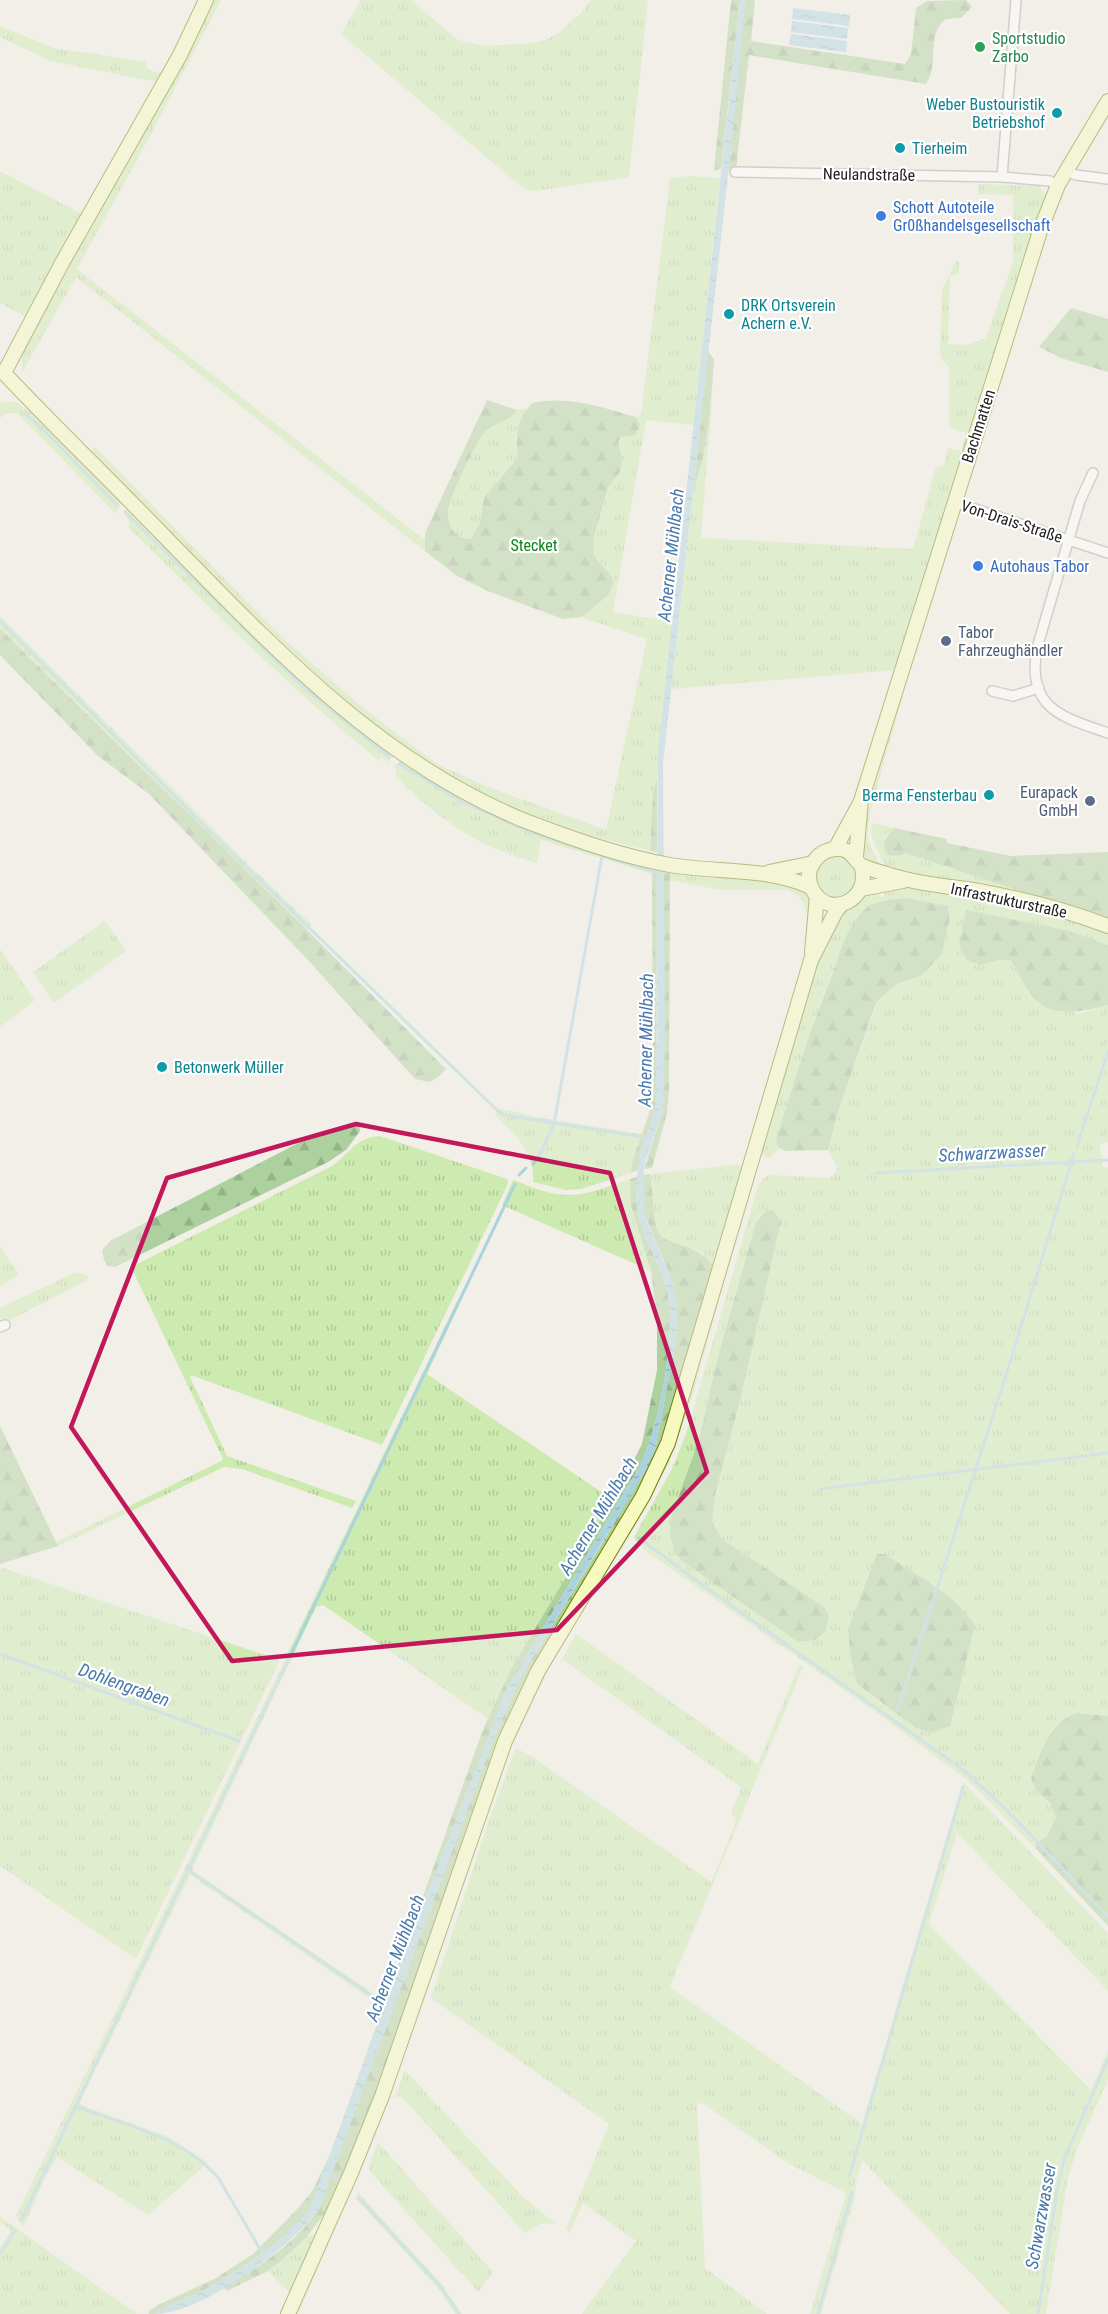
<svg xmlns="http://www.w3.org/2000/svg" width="1108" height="2314" font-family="'Roboto Condensed',sans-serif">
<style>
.grass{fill:url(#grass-tufts);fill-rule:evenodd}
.forest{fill:url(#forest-firs)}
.water{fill:url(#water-ripples)}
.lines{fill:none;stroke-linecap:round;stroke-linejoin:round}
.stream{stroke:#aad3df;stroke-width:3}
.street-casing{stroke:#a9a9a9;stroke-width:12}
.secondary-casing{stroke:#707d05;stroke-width:16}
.street{stroke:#fff;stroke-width:9}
.secondary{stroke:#f7fabf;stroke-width:14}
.marked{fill:none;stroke:#c2185b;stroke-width:4.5;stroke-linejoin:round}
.leisure-dot{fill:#2e9e5b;stroke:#fff;stroke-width:2}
.culture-dot{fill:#0f9aa8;stroke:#fff;stroke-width:2}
.shop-dot{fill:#3f7fe0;stroke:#fff;stroke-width:2}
.service-dot{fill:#5c6f8a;stroke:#fff;stroke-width:2}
.labels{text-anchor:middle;stroke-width:4.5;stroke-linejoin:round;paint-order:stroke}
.leisure-label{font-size:16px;fill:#27864d;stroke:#fff;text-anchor:start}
.culture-label{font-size:16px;fill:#0d838f;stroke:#fff;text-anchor:start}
.street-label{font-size:16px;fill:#222;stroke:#fff}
.shop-label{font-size:16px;fill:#366cbe;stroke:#fff;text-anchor:start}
.park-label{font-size:16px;fill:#0c8416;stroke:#fff}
.service-label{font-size:16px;fill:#4e5e75;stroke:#fff;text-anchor:start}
.water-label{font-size:18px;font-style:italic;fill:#4a7aab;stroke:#fff}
</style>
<defs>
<pattern id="grass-tufts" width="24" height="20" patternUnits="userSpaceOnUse" patternTransform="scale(1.5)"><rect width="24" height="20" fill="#cdebb0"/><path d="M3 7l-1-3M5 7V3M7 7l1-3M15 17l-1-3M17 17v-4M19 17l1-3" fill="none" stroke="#b0c997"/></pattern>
<pattern id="forest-firs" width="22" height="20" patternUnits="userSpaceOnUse" patternTransform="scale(1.5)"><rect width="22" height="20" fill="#add19e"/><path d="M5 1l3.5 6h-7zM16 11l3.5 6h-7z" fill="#95b388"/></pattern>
<pattern id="water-ripples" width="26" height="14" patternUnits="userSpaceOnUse" patternTransform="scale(1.5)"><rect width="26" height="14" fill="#aad3df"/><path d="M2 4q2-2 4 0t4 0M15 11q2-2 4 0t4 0" fill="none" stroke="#92b5bf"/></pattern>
</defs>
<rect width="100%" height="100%" fill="#f2efe9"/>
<!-- grass -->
<g class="grass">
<polygon points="214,0 221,0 149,138 77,269 425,540 425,551 76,277 22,373 22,354"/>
<polygon points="361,0 411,0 458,40 484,46 534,43 545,40 557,34 581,13 591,0 648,0 629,177 535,191 527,190 518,184 341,34"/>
<polygon points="0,26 54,48 146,62 146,68 155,72 162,73 157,82 50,61 0,37"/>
<polygon points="0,171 84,215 26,317 0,303"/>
<polygon points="690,176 720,178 694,425 646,420 613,612 673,622 657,778 653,792 650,851 591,836 514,808 442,774 365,719 328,687 226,590 91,453 94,446 282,637 362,707 437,764 488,787 606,830 647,639 581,617 593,608 610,574 594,556 593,539 608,487 620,472 618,442 640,425 636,417 641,415 670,178"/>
<polygon points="979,184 1039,186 1046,195 1045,201 895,670 671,689 693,493 699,476 712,397 701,538 913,549 936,467 944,465 948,448 961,451 966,433 949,427 949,367 940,356 942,290 957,260 959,262 959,275 950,276 948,344 966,345 986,338 1013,262 1013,195 978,194"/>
<polygon points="3,402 16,402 37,417 122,501 116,514 17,413 8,413 0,418 0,404"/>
<path d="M527,408L515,438L518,458L484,497L480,523L471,540C456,540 447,526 448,511C448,500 476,443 483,434C491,423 508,422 517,410Z"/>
<path d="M127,509L365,734L393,755L388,762L381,757L379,761C290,688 209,607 128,527L130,523L123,512Z"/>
<polygon points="0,616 251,867 311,924 308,931 0,629"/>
<path d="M912,662L870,813C869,823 866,833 869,843C872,851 878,857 879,866L866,858L861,844L883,752Z"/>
<path d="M401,762L466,801L652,870V874L541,840L537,863C476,847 439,819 395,776L397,774L394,765Z"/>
<polygon points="872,823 894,828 884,837 883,846 898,856 906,853 1049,900 886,869 871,835"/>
<circle cx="837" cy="876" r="21"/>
<path d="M670,873L766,879L804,887L812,900L808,921C806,906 803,896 788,890H721L670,880Z"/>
<path d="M903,887C972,890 1042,909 1108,931V945L1070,931L981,965L1003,960H1010L1018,971L1030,994L1078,1014L1108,1005V1142L1100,1144L1102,1166L1108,1168V1716L1077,1713L1037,1792L1050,1802L1056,1817L1047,1836L1036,1843V1849L966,1779L870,1708L647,1552L638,1545L634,1537L671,1471L686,1434L758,1186L763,1178L770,1175L829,1178L835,1174L837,1167L828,1150L838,1112L877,1003L897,984L922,975L942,954L950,917L875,904L862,913L846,938L824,993L776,1139L779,1148L771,1157L766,1158L759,1152L809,981L837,915L870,891L877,890L880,897L885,896L883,888ZM766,1211L780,1221L740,1401L715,1495L712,1522L723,1540L824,1607L729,1593L682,1561L671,1517L697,1444L719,1353L756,1222ZM885,1554L964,1610L916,1728L857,1685L851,1660Z"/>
<polygon points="105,921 126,951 54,1003 33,972"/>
<polygon points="0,949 35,1000 0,1027"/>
<path d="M497,1108L542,1118L642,1134L638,1142L631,1173L581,1189L566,1190L533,1182C535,1151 515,1135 495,1115Z"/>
<path d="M380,1136L507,1179L508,1184L382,1445L191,1375L190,1377L227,1456L356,1501L352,1508L242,1469L224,1467L58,1546L56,1542L221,1461L223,1459L131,1267L332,1166C351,1152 355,1138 380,1136Z"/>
<polygon points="740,1164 742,1173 714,1268 701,1252 662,1239 656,1227 650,1174"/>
<polygon points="753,1177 691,1401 668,1465 550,1667 528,1709 505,1762 378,2126 298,2314 291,2314 524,1706 639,1509"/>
<path d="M630,1179L631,1206L651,1271L502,1205L513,1180C530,1186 548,1195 567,1195C587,1196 611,1185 630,1179Z"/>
<polygon points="0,1247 19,1274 0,1287"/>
<polygon points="76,1272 88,1276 86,1281 6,1322 0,1318 0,1308"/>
<polygon points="457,1301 460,1303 427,1374 613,1500 512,1667 488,1719 323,1605 316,1607 192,1870 384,2001 382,2007 190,1875 80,2102 81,2105 167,2136 208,2163 148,2215 57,2157 45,2178 24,2226 18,2220 16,2215 105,2034"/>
<polygon points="0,1567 280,1660 136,1959 0,1866"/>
<polygon points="576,1634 758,1764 799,1665 803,1667 670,1987 862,2124 963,1782 1108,1933 1108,1991 957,1833 929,1924 1091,2090 1108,2051 1108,2080 1077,2149 1068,2178 1046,2314 1010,2314 862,2160 857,2177 854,2200 821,2314 810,2314 846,2193 786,2162 701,2102 697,2106 705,2268 767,2314 582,2314 636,2241 583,2203 570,2233 566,2229 609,2124 431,1998 490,1817 516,1748 531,1756 711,1882 737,1820 731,1813 741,1787 562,1659"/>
<polygon points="405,2070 524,2198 556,2224 542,2223 525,2233 410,2106 401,2097 395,2097"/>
<polygon points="378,2142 493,2272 478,2292 368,2169"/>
<polygon points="358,2192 440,2282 462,2314 455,2314 439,2289 355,2198"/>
<polygon points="0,2217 9,2223 137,2314 0,2314 0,2247 11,2230 0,2222"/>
<polygon points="314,2235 316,2237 291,2294 268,2271 307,2237"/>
</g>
<!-- forest -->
<g class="forest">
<polygon points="731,0 740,0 721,169 714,170"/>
<path d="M745,0H755L751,41L905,64L911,54L916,8L927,1L966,0L972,7L961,18L946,19C925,35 940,64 926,84L749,55L736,169H729Z"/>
<polygon points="1071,308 1108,319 1108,372 1061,358 1039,347"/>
<path d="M708,352L714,359C711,404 708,451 693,493Z"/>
<path d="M487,400L517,410C508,423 491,423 483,434C476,443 448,500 448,511C447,526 456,540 471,539L480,523L484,497L518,458C515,435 516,422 532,403C568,395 602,407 636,417L640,425L635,435L622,437L618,442L622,458L620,472L608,487L593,540L594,556L610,574L614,582L608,595L593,608L581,617L563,619L488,591L457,576L425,551V533Z"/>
<polygon points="0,629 308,931 446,1069 438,1077 430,1082 415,1079 308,960 149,794 98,756 0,655"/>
<polygon points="657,778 657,852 650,851 653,792"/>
<path d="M894,828L947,839V843L1011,856L1108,852V920L906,853L898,856L888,855C879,842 886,838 894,828Z"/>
<path d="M652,870L657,871L656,1103C653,1126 639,1147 638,1170L631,1173C634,1146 649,1123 653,1096Z"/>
<polygon points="664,872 670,873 669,1091 667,1113 652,1168 644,1169 663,1109"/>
<path d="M907,898L947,906L950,917L942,954L922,975L897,984L876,1003L838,1112L828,1150L786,1151L779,1148L776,1139C794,1083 811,1027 833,972C840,953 846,930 860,914C872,901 891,899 907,898Z"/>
<path d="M966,910L1070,931L1108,945V1005C1082,1012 1048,1020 1030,993C1022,982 1018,970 1010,960H1001L981,965L967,960L959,944Z"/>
<polygon points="347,1125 359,1126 360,1131 346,1150 328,1162 115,1267 108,1266 104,1260 102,1250 110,1241 308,1138"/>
<path d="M650,1174L656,1227L662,1238C682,1247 703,1248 714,1268L674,1413L645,1483L528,1678L370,2115L337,2196L307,2237L283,2259L268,2271L227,2291L224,2288C259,2266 294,2245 318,2210L495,1735L520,1678L606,1537L655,1450L676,1340L677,1311L673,1283L644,1213L643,1175Z"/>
<path d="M637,1177C637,1190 635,1205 639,1218C646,1244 663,1268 668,1295C676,1339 659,1426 640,1466L508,1687L403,1957L309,2211C279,2244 245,2268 206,2289C190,2298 171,2303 156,2314H149L148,2312L156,2306L216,2278L253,2254L301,2205L312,2191L330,2155L454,1810L484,1727L512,1667L619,1489L642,1444L657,1370V1321L651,1271L631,1206L630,1179Z"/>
<polygon points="773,1210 781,1221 740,1401 715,1495 712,1522 723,1540 824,1607 829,1615 826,1631 815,1640 798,1642 682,1561 676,1554 670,1535 671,1517 698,1442 719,1353 756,1222 766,1211"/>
<polygon points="0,1426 58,1546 0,1564"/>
<path d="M877,1554H885C915,1575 955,1594 975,1625L950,1726L932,1733L916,1728L857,1684L851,1660L848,1629Z"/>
<path d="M1077,1713L1108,1716V1926L1036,1849V1843L1047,1836L1056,1817L1050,1802L1037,1792L1031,1779C1040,1754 1049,1722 1077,1713Z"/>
</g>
<!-- water -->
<g class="water">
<path d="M740,0H745L735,112L663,763L665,1035L663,1109L645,1162L643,1175L644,1213L647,1222L673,1283L677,1311L676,1340L655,1450L646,1470L520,1678L495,1735L318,2210C293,2246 200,2314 156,2314C171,2303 190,2298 206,2289C246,2268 279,2244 309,2210L403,1957L508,1687L640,1466C660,1424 679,1327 665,1282C657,1257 639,1232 637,1205C636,1191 636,1173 639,1159C643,1140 654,1123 656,1103L658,751Z"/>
<polygon points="793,8 850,15 849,26 792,19"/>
<polygon points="792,21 848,28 847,39 791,32"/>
<polygon points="791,34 847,41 846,52 789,45"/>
</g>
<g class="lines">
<!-- stream -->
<g class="stream">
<polyline points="26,415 40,426 117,505"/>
<polyline points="125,512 301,685 389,757"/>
<polyline points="0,621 199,821 499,1112 504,1115 649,1138"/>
<polyline points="399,764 463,802 507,822 541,836 660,874"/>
<polyline points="1077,1146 1108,1052"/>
<polyline points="533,1164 538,1158 554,1124 602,856"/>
<polyline points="877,1173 1108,1160"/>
<polyline points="519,1175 526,1168"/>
<polyline points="820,1489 1108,1453"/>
<path d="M639,1538L701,1584L958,1766C1013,1811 1058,1867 1108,1916"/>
<polyline points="0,1654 239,1741"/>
<polyline points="898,1709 1008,1369 1074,1154"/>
<polyline points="188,1870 387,2006"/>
<path d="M75,2106C125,2125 184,2137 219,2179L264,2256"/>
<polyline points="329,2172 338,2181"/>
<polyline points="849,2177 963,1787"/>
<polyline points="359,2198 441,2287 459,2314"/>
<polyline points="21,2221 515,1184"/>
<polyline points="0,2254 15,2230"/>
<polyline points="818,2314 852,2192"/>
<polyline points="1038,2314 1057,2191 1064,2159 1108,2059"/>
</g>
<!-- street casing -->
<g class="street-casing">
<g id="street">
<polyline points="1066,171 1076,175 1108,179"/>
<polyline points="735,172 1002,177 1050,181 1058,185"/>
<polyline points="1002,177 1016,0"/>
<path d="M1093,473L1080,501L1037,648C1026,709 1062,717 1108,733"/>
<polyline points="954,502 1108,553"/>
<polyline points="992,691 1013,696 1039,688"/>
<polyline points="0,1327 5,1325"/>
</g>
</g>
<!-- secondary casing -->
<g class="secondary-casing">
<g id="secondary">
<path d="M206,0L180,55L62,263L4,373C57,429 113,483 167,539C274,648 379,761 523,820C570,838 620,856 670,865C717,873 767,867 811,887"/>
<polyline points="835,849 860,803"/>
<polyline points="856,857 861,801 1041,228 1058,185 1108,101"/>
<path d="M861,865C873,900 828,921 812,889C803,871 816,851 835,849C852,848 852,858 861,865C868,869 896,877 905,879C931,886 959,887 985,892C1027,900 1069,911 1108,926"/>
<polyline points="769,872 813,863"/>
<polyline points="861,889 903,881"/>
<polyline points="812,952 817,896"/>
<polyline points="288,2314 351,2173 382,2096 505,1741 538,1671 643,1496 668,1443 811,960 836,911 842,904"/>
</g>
</g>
<!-- street -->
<use href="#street" class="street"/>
<!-- secondary -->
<use href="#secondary" class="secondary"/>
</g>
<!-- marked area -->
<path d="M0 0H1108V2314H0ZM356,1124L610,1173L707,1472L557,1630L232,1661L71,1427L167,1178Z" fill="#f2efe9" fill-opacity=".55" fill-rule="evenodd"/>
<path class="marked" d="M356,1124L610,1173L707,1472L557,1630L232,1661L71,1427L167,1178Z"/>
<!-- markers -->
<circle class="leisure-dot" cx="980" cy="47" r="6"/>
<g class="culture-dot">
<circle cx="1057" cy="113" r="6"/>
<circle cx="900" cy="148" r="6"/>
<circle cx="729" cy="314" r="6"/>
<circle cx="989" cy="795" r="6"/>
<circle cx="162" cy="1067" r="6"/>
</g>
<g class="shop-dot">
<circle cx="881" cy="216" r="6"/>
<circle cx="978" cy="566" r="6"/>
</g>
<g class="service-dot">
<circle cx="946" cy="641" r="6"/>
<circle cx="1090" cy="801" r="6"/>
</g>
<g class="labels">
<!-- leisure labels -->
<g class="leisure-label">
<text x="992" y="44">Sportstudio<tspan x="992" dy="18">Zarbo</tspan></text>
</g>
<!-- culture labels -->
<g class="culture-label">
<text x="1045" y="110" text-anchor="end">Weber Bustouristik<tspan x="1045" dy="18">Betriebshof</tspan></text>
<text x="912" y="154">Tierheim</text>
<text x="741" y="311">DRK Ortsverein<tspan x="741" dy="18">Achern e.V.</tspan></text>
<text x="977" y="801" text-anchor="end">Berma Fensterbau</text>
<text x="174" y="1073">Betonwerk Müller</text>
</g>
<!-- street labels -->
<g class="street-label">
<text transform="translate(869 174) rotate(1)" y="6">Neulandstraße</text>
<text transform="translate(978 426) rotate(-72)" y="6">Bachmatten</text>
<text transform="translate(1012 521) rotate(18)" y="6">Von-Drais-Straße</text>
<text transform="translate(1009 900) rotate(12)" y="6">Infrastrukturstraße</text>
</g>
<!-- shop labels -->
<g class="shop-label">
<text x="893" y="213">Schott Autoteile<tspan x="893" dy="18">Gr0ßhandelsgesellschaft</tspan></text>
<text x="990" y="572">Autohaus Tabor</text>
</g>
<!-- park labels -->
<g class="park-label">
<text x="534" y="551">Stecket</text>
</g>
<!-- service labels -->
<g class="service-label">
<text x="958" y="638">Tabor<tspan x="958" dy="18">Fahrzeughändler</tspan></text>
<text x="1078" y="798" text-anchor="end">Eurapack<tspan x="1078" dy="18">GmbH</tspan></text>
</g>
<!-- water labels -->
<g class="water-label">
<text transform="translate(671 555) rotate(-84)" y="6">Acherner Mühlbach</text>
<text transform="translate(646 1040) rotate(-89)" y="6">Acherner Mühlbach</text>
<text transform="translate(992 1153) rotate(-3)" y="6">Schwarzwasser</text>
<text transform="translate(598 1516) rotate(-59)" y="6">Acherner Mühlbach</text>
<text transform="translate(124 1685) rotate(20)" y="6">Dohlengraben</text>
<text transform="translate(395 1958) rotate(-69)" y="6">Acherner Mühlbach</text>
<text transform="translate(1041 2216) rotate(-80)" y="6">Schwarzwasser</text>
</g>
</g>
</svg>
